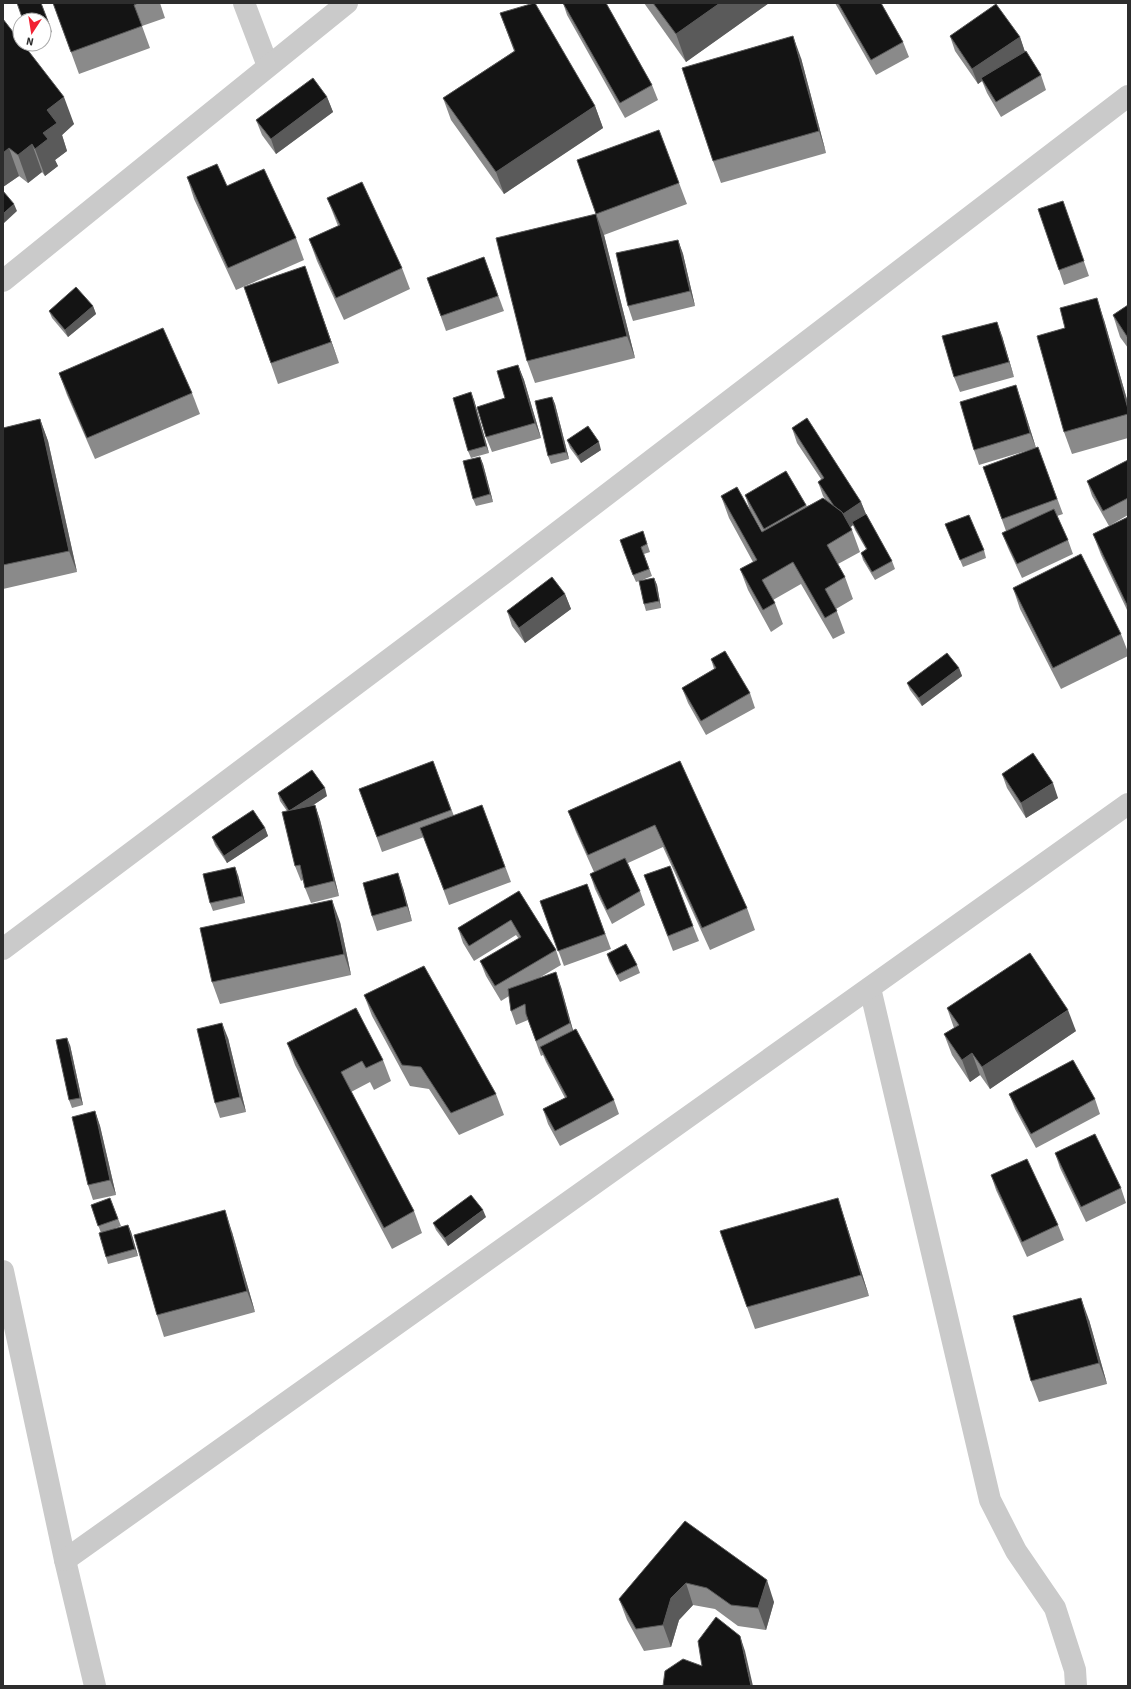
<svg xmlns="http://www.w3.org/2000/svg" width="1131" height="1689" font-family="'Source Sans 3',sans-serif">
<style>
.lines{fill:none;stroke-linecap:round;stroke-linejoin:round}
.minor{stroke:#cacaca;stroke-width:22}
.wall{fill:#8a8a8a}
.shaded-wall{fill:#5a5a5a}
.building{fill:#141414;stroke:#5a5a5a}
</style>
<rect width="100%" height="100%" fill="#fff"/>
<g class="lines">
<!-- minor -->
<g class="minor">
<polyline points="244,3 268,66"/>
<polyline points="3,281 347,3"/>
<polyline points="3,949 499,577 1128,96"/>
<polyline points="870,988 990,1500 1016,1551 1055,1608 1075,1670 1076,1686"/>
<polyline points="3,1271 65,1560 95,1686"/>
<polyline points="65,1560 1128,804"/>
</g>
</g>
<!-- wall -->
<g class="wall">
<polygon points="41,3 52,32 44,35 44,20"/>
<polygon points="53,3 160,3 165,18 142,26 150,48 79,74"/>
<polygon points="563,3 606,3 652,85 658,100 625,118 567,15"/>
<polygon points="644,3 769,3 686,62"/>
<polygon points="835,3 881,3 903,42 909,57 876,75"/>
<polygon points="500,13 595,106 603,128 504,194 451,120 443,98 514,51"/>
<polygon points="3,19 74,124 62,135 67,151 55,160 58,166 45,176 42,172 28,183 19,176 3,187"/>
<polygon points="950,36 1020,37 1025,52 1041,75 1046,90 1001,117 987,93 982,81 978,84 955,51"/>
<polygon points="801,58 826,153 721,183 713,161"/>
<polygon points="327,97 333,112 276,154 262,135 256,120"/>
<polygon points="659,130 687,204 604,235 635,358 535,383 527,361 596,214"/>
<polygon points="187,177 227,186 296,238 304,260 236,290 194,199"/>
<polygon points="327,198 402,268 410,289 344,320 317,261 309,239 338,226"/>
<polygon points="1063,201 1089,276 1064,285 1059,270"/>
<polygon points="678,240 683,254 695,306 633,321 628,306"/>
<polygon points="484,257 504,311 446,331 427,278"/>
<polygon points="244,287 312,287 339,363 278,384"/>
<polygon points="1128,305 1128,348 1120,337 1113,315"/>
<polygon points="93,306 96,314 68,337 52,318 49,311"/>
<polygon points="1104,320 1128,403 1128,438 1072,454 1064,432"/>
<polygon points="1002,336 1014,377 960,392 954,377"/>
<polygon points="518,365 524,380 541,438 492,452 486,437 505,398"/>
<polygon points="59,373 192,393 200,414 95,459 67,395"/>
<polygon points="552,397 555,404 569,459 551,464 548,456"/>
<polygon points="474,400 489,453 471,458 468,451"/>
<polygon points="1021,400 1036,448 979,465 974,450"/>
<polygon points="40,419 48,441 77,572 3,589 3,428"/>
<polygon points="792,428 861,502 866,514 892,561 895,569 875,580 863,560 861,553 866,549 855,530 853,525 851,527 852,530 860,552 838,564 845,577 853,599 836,609 845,633 833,639 801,584 773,600 775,603 783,624 771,632 748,590 740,569 753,562 729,518 721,496 762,532 762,531 750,510 745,495 806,505 807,506 825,499 823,496 818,482 821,479 797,443"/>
<polygon points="567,440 601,450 581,463 570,448"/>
<polygon points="1038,447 1063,514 1057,516 1068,540 1073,554 1022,578 1008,548 1002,533 1006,531 983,467"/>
<polygon points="480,457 483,464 493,502 476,506 473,499"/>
<polygon points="1128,460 1128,515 1109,526 1092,496 1087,481"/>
<polygon points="1128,517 1128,612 1101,555 1093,534"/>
<polygon points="945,524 984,550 986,558 963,567"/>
<polygon points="643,531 650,552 644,554 652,576 640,581 654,578 657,585 661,608 646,611 644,604 639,581 636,582 633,575"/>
<polygon points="1013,588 1121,634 1128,652 1128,656 1061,689 1020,609"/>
<polygon points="565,594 571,609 525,643 512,626 507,611"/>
<polygon points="711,659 750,693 755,708 706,735 688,703 682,688 714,669"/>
<polygon points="959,668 962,676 922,706 910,690 907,683"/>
<polygon points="433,761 454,816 482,805 511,882 449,905 424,837 382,852 359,789"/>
<polygon points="680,761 747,908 755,930 710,950 663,847 628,863 640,891 645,905 612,924 595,889 590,874 594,872 576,832 568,811"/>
<polygon points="1002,774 1058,798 1026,818 1007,788"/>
<polygon points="278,793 327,796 313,805 315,805 320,820 339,896 311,903 305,888 303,880 301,881 295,866 287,811 280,801"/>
<polygon points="265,828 268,836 227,863 215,845 212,837"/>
<polygon points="238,875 245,903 213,911 210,903"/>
<polygon points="644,875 693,926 699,941 673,951"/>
<polygon points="587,884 611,949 564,966 540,901"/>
<polygon points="403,888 412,921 377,931 372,916"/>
<polygon points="519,891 556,950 561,965 539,978 561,987 573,1030 614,1100 619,1114 560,1146 548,1124 543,1109 565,1098 546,1062 543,1055 541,1056 528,1020 516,1025 511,1011 509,996 501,1001 486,976 480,961 519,939 516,935 474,961 463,943 458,928"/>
<polygon points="340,922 351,975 220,1004 212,982"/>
<polygon points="607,954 637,965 640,973 620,982 609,961"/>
<polygon points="364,995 496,1094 504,1115 459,1135 429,1089 410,1086 372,1016"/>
<polygon points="947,1008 1076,1031 990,1089 980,1075 970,1082 952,1055 944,1034 954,1028"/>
<polygon points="228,1038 246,1112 220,1118 215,1103"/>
<polygon points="287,1043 383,1060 391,1081 374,1090 370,1082 351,1092 414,1211 422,1233 392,1249 295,1065"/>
<polygon points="70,1045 83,1105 72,1108 69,1100"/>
<polygon points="1009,1094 1095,1099 1100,1114 1036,1148 1015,1109"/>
<polygon points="95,1111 100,1126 116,1195 93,1200 88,1185"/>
<polygon points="1055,1153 1121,1188 1126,1203 1086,1222 1060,1168"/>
<polygon points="991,1175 1058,1225 1064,1240 1027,1257 996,1190"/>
<polygon points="110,1198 121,1226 113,1229 128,1225 131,1232 138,1256 108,1264 106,1257 101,1233 91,1205"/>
<polygon points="486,1217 448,1246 436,1230 433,1223"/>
<polygon points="845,1220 869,1296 755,1329 747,1307"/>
<polygon points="232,1232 255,1312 164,1337 157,1315"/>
<polygon points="1089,1320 1107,1384 1039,1402 1031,1381"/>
<polygon points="685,1521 774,1602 766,1630 738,1626 715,1609 693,1605 679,1620 671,1647 644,1651 627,1620 619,1599"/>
</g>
<!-- shaded-wall -->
<g class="shaded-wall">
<polygon points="720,3 769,3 686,62 676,34"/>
<polygon points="793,36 801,58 826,153 819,131"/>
<polygon points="1020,37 1025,52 981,78 982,81 978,84 972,69"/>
<polygon points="64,97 74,124 62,135 67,151 55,160 58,166 45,176 35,149 43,133 47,110"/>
<polygon points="327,97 333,112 276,154 271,139"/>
<polygon points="595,106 603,128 504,194 496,172"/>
<polygon points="32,144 42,172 28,183 18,155"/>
<polygon points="9,148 19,176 3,187 3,153"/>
<polygon points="14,204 17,211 3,224 3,214"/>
<polygon points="596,214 604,235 635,358 627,336"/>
<polygon points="678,240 683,254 695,306 690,291"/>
<polygon points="305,266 312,287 339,363 331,342"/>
<polygon points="1097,298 1104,320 1128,403 1128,409"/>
<polygon points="93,306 96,314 68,337 65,330"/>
<polygon points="997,322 1002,336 1014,377 1009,362"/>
<polygon points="518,365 524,380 541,438 535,423"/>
<polygon points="1016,385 1021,400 1036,448 1030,433"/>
<polygon points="471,392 474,400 489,453 486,446"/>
<polygon points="552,397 555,404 569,459 566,452"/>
<polygon points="40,419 48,441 77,572 69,551"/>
<polygon points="599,442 601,450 581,463 578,456"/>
<polygon points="480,457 483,464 493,502 490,494"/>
<polygon points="861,502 867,517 852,522 853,525 846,530 840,516"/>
<polygon points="654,578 657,585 661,608 659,601"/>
<polygon points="565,594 571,609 525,643 519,628"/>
<polygon points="959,668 962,676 922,706 919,698"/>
<polygon points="1053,783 1058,798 1026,818 1021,803"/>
<polygon points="325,788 327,796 292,819 289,811"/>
<polygon points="315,805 320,820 339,896 334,881"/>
<polygon points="265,828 268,836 227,863 224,856"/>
<polygon points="235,867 238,875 245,903 242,896"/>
<polygon points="398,873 403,888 412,921 407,906"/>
<polygon points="332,900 340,922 351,975 344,954"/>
<polygon points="556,972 561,987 575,1038 570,1023"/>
<polygon points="1068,1010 1076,1031 990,1089 982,1067"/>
<polygon points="222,1023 228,1038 246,1112 240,1097"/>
<polygon points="67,1038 70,1045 83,1105 80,1098"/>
<polygon points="972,1053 980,1075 970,1082 962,1060"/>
<polygon points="95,1111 100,1126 116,1195 110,1180"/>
<polygon points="838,1198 845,1220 869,1296 861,1275"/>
<polygon points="225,1210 232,1232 255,1312 247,1291"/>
<polygon points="483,1210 486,1217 448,1246 445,1238"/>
<polygon points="128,1225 131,1232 138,1256 135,1249"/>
<polygon points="1081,1298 1089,1320 1107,1384 1099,1363"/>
<polygon points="767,1580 774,1602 766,1630 758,1608"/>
<polygon points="686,1583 693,1605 679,1620 671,1647 663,1625 671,1598"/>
<polygon points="740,1636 745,1651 753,1686 751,1686"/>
</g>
<!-- building -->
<g class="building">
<polygon points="17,3 41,3 49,24 44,26 44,20 23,20"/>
<polygon points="53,3 138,3 134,5 142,26 71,52"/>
<polygon points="534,3 535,3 595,106 496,172 443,98 515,51 500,13"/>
<polygon points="563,3 606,3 652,85 620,103"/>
<polygon points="653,3 720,3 676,34"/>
<polygon points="838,3 881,3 903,42 871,60"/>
<polygon points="996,4 1020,37 972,69 950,36"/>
<polygon points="3,19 20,41 20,44 23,44 64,97 47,110 57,123 43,133 48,139 35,149 32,144 18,155 9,148 3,153"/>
<polygon points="793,36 819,131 713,161 682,68"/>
<polygon points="1026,51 1041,75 996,102 981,78"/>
<polygon points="313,78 327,97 271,139 256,120"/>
<polygon points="659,130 679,183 596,214 577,160"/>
<polygon points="217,164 227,186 264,169 296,238 228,268 187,177"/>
<polygon points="362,182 402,268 336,298 309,239 340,225 327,198"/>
<polygon points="3,191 14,204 3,214"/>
<polygon points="1063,201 1084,261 1059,270 1038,209"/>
<polygon points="596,214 627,336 527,361 496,238"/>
<polygon points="678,240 690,291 628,306 616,253"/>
<polygon points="484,257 498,296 441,316 427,278"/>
<polygon points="305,266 331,342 271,363 244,287"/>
<polygon points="76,287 93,306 65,330 49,311"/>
<polygon points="1097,298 1128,409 1128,414 1064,432 1037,336 1065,328 1060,308"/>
<polygon points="1128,305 1128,338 1113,315"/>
<polygon points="997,322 1009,362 954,377 942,336"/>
<polygon points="163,328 192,393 87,438 59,373"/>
<polygon points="518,365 535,423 486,437 477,407 505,398 497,371"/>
<polygon points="1016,385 1030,433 974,450 960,402"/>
<polygon points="471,392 486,446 468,451 453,398"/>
<polygon points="552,397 566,452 548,456 535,401"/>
<polygon points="807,418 861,502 843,514 842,512 834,506 818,482 824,478 792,428"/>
<polygon points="40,419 69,551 3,565 3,428"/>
<polygon points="588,426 599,442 578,456 567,440"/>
<polygon points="1038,447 1057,499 1002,519 983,467"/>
<polygon points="480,457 490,494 473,499 463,461"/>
<polygon points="1128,460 1128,498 1103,511 1087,481"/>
<polygon points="786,471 806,505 764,529 745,495"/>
<polygon points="737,487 762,532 823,498 842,512 852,530 827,545 845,577 825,589 837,611 825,618 793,562 762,580 775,603 763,610 740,569 757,560 721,496"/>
<polygon points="1054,509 1068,540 1017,564 1002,533"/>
<polygon points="866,514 892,561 872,572 861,553 867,549 852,522"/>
<polygon points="969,515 984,550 960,560 945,524"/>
<polygon points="1128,517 1128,607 1093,534"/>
<polygon points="643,531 647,544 641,547 649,569 633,575 620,540"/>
<polygon points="1081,554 1121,634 1053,668 1013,588"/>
<polygon points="552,577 565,594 519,628 507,611"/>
<polygon points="654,578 659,601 644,604 639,581"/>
<polygon points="725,651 750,693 701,721 682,688 716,668 711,659"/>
<polygon points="947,653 959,668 919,698 907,683"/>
<polygon points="1033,753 1053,783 1021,803 1002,774"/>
<polygon points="433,761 451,810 377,837 359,789"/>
<polygon points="680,761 747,908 702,928 655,825 588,855 568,811"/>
<polygon points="312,770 325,788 289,811 278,793"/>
<polygon points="315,805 334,881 305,888 300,865 295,866 282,812"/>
<polygon points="482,805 505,867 444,890 420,828"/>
<polygon points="253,810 265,828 224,856 212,837"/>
<polygon points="625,858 640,891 607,910 590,874"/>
<polygon points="670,866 693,926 668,936 644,875"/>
<polygon points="235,867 242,896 210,903 203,874"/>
<polygon points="398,873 407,906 372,916 363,883"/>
<polygon points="587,884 605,934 558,951 540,901"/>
<polygon points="519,891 556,950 495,986 480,961 521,937 511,920 469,946 458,928"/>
<polygon points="332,900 344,954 212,982 200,928"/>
<polygon points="626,944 637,965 617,975 607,954"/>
<polygon points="1030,953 1068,1010 982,1067 972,1053 962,1060 944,1034 959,1025 947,1008"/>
<polygon points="424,966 496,1094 451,1113 421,1067 402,1065 364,995"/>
<polygon points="556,972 570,1023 536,1041 526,1014 525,1004 511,1011 508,989"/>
<polygon points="356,1008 383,1060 366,1068 362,1061 341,1072 414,1211 384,1228 287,1043"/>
<polygon points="222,1023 240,1097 215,1103 197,1029"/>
<polygon points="576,1029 614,1100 555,1131 543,1109 567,1097 540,1047"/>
<polygon points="67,1038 80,1098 69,1100 56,1040"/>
<polygon points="1073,1060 1095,1099 1031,1134 1009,1094"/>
<polygon points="95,1111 110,1180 88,1185 72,1117"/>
<polygon points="1095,1134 1121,1188 1081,1207 1055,1153"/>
<polygon points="1027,1159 1058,1225 1022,1242 991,1175"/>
<polygon points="471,1195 483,1210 445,1238 433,1223"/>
<polygon points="110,1198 118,1219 98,1226 91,1205"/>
<polygon points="838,1198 861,1275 747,1307 720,1231"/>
<polygon points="225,1210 247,1291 157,1315 134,1235"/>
<polygon points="128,1225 135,1249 106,1257 99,1233"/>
<polygon points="1081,1298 1099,1363 1031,1381 1013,1316"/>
<polygon points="685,1521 767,1580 758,1608 731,1605 707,1588 686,1583 671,1598 663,1625 636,1629 619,1599"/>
<polygon points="716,1617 740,1636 751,1686 663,1686 665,1671 683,1659 702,1666 698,1641"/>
</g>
<!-- border -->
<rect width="1131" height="1689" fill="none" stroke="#2d2d2d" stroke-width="8"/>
<!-- north arrow -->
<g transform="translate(32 32) rotate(192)"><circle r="19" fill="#ffffff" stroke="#ababab"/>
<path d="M0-3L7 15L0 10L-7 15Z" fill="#f22133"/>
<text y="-6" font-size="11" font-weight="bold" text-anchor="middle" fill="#2d2d2d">N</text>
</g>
</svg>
